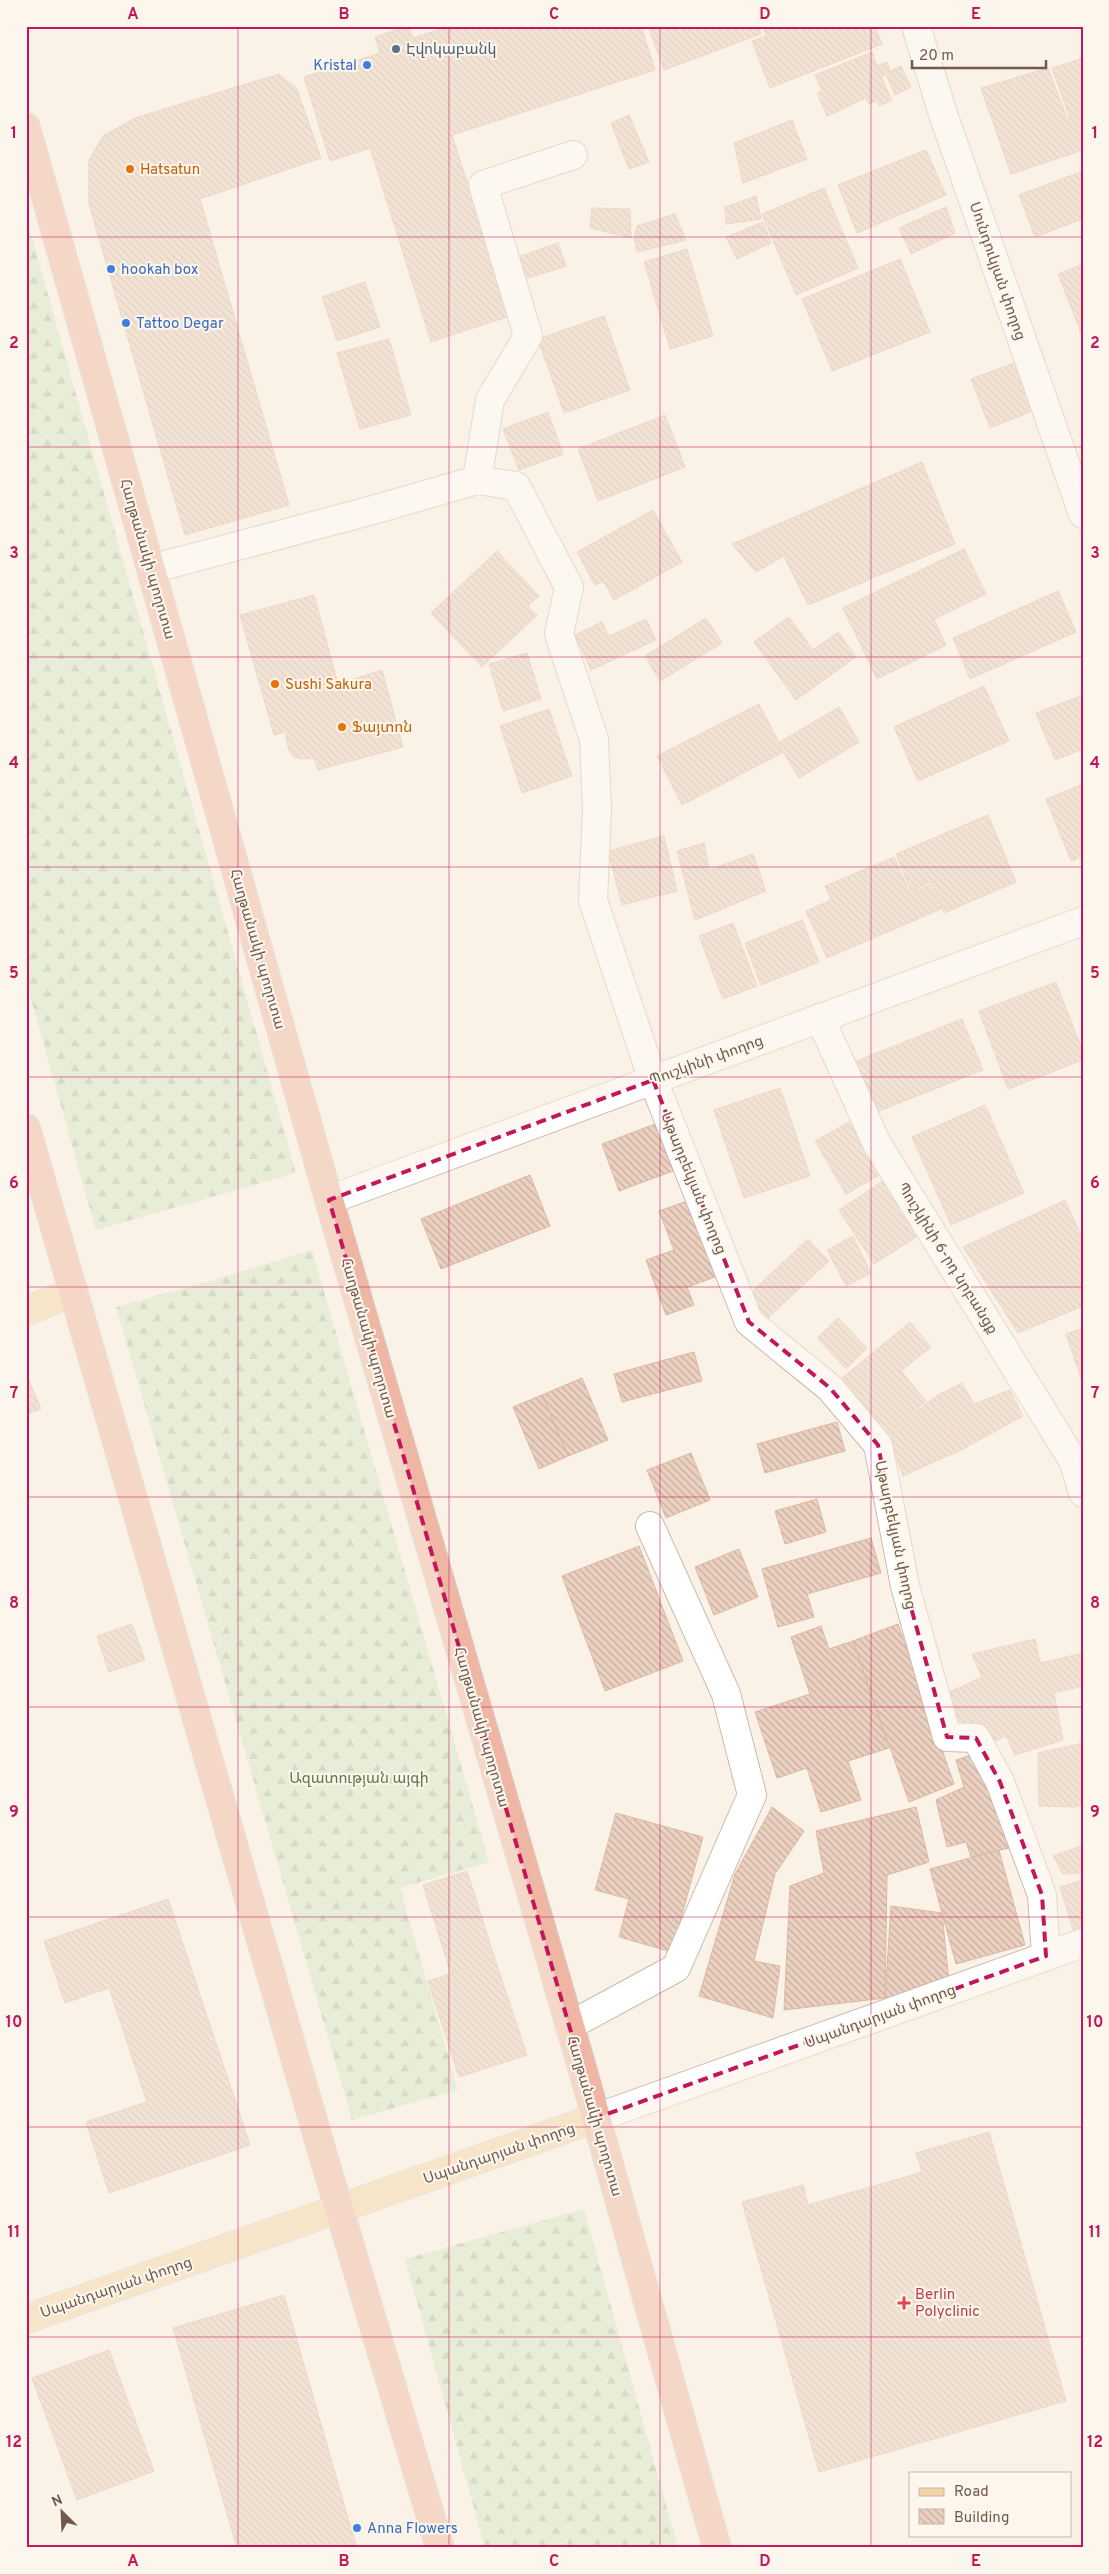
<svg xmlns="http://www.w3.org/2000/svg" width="1109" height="2574" font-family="Overpass,'Noto Sans Armenian',sans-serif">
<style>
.forest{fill:url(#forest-firs)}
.building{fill:url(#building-back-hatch);stroke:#ddb8a3}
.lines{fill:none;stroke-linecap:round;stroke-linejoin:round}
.minor-casing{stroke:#cabaad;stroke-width:30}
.major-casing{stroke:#d7d1cd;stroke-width:30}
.highway-casing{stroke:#d7d1cd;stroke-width:30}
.minor{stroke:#fff;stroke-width:28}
.major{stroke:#f2d4a5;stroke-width:28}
.highway{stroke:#eeb6a3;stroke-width:28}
.marked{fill:none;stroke:#c2185b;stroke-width:4;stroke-dasharray:10 6;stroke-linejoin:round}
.grid{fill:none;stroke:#c2185b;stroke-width:1;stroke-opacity:0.55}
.service-dot{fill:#5c6f8a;stroke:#fdf6ec;stroke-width:2}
.shop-dot{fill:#3f7fe0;stroke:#fdf6ec;stroke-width:2}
.food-dot{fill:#e8710a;stroke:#fdf6ec;stroke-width:2}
.health-dot{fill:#e0444e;stroke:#fdf6ec;stroke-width:2}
.labels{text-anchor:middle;stroke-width:4;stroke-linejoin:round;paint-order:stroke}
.service-label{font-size:15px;fill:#4e5e75;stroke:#fdf6ec;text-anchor:start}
.shop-label{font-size:15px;fill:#366cbe;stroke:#fdf6ec;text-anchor:start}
.food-label{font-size:15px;fill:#c56008;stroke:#fdf6ec;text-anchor:start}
.street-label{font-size:15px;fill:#705a4e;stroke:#fdf6ec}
.park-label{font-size:15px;fill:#597a4a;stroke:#fdf6ec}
.health-label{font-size:15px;fill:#be3a42;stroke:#fdf6ec;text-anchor:start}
.neatline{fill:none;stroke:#c2185b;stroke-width:2}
.grid-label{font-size:16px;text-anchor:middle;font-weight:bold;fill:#c2185b}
</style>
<defs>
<pattern id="forest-firs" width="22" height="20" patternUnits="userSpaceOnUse" patternTransform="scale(1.25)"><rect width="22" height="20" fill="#d3e6c6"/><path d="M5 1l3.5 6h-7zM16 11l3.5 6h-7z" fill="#b0bda3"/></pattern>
<pattern id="building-back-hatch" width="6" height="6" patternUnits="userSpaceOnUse" patternTransform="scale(1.25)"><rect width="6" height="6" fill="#ecd1c1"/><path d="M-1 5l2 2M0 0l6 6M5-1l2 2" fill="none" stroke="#c4ad9f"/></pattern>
</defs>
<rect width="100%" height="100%" fill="#faf2e6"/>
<!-- forest -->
<g class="forest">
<polygon points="26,217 296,1173 96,1230 26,982"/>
<polygon points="312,1250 489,1862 400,1888 458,2090 352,2120 116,1307 214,1280"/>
<polygon points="584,2209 678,2548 485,2548 405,2259"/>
</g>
<!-- building -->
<g class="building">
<polygon points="408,26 413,38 450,26 641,26 655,70 452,135 510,316 431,342 370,148 330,161 304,77 380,53 375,37"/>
<polygon points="648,26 758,26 761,34 664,70"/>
<polygon points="763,26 875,26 882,44 770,88 752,41 766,36"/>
<polygon points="872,52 877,66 887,62 890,71 901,66 911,87 895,95 886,74 881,77 892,100 879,106 877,101 869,104 866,98 827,116 817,93 822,91 815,75"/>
<polygon points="1083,58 1083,111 1069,116 1052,68"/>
<polygon points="1048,68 1067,118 1083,112 1083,150 1011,174 981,88"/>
<polygon points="279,74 297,89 321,158 200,199 289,505 185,535 89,204 89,160 103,136 135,118"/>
<polygon points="629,115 649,162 629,169 611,123"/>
<polygon points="792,120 807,159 743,183 734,143"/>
<polygon points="926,150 946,195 857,233 838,185"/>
<polygon points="1083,171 1083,219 1035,237 1019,195"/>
<polygon points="824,188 858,268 796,295 762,214"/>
<polygon points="756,196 761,219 726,224 725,207"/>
<polygon points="946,207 955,233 911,254 899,228"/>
<polygon points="592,208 630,209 631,238 590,228"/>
<polygon points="675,214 686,240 637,252 634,239 637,226"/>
<polygon points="763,222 771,243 737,259 726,237"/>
<polygon points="558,243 566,266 522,280 512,259"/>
<polygon points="687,249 713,336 670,349 644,262"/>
<polygon points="900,259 930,332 832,371 802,299"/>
<polygon points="1083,264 1083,338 1058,274"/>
<polygon points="365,282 380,327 337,341 322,297"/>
<polygon points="604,316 630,390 564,413 538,339"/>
<polygon points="389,339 411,415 360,429 337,353"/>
<polygon points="1017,362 1035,410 990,428 971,379"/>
<polygon points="548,412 563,454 519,470 503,429"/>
<polygon points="665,415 685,467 598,501 578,449"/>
<polygon points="922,462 955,544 808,605 784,556 756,572 732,544"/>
<polygon points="653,510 682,562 614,600 603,581 595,585 577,552"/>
<polygon points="964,549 986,594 934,619 946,645 877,679 843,608"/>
<polygon points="497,551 539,596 528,606 537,615 482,667 431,613"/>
<polygon points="1058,591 1076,632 970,679 953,638"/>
<polygon points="314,595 338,684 382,670 403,747 318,770 314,758 303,759 294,757 289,751 285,732 274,735 240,615"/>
<polygon points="789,617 813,650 838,632 856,657 796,700 754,642"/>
<polygon points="706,618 722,643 660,681 645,656"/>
<polygon points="646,619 656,640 591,670 575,635 602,622 609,636"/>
<polygon points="527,653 541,699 503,711 489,664"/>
<polygon points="984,686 1009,741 918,781 894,727"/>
<polygon points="1083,695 1083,749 1055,760 1036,713"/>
<polygon points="759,704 784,752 682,805 657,756"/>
<polygon points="839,707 859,742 799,778 778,743"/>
<polygon points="549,709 572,776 522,793 500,726"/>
<polygon points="1083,784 1083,856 1071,861 1046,799"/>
<polygon points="988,815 1016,882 944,913 931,882 911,891 896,854"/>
<polygon points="664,836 677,891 622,905 608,851"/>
<polygon points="704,843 709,870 753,854 766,891 695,920 677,851"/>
<polygon points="894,857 910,893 930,885 941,909 827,958 806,911 831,900 825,886"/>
<polygon points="802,920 819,962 761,985 745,943"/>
<polygon points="733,923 757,986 723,999 699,936"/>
<polygon points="1056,982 1083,1052 1083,1060 1008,1089 979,1011"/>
<polygon points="962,1019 983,1070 874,1113 854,1062"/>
<polygon points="780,1088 810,1176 744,1198 714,1110"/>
<polygon points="985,1105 1024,1193 951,1225 912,1137"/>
<polygon points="663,1121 681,1168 619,1191 602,1144"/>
<polygon points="851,1121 881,1174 846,1194 815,1141"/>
<polygon points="530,1175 550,1226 441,1269 421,1219"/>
<polygon points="889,1177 924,1232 874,1264 839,1210"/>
<polygon points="690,1200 718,1276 687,1287 694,1305 666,1315 646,1260 674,1250 659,1211"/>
<polygon points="1065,1200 1083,1240 1083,1306 1018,1333 963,1247"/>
<polygon points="853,1236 871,1273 846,1286 827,1250"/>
<polygon points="808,1239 829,1261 768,1318 748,1295"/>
<polygon points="838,1318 867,1348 846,1369 817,1338"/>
<polygon points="910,1322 931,1347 901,1371 926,1401 887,1433 842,1378"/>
<polygon points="1083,1328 1083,1384 1066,1334"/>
<polygon points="694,1352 702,1381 622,1402 614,1374"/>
<polygon points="26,1373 41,1409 26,1414"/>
<polygon points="582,1378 608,1440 568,1456 542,1395"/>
<polygon points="962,1383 974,1404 1010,1390 1023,1416 961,1450 938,1395"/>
<polygon points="542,1395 568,1456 539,1469 513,1407"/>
<polygon points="938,1395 961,1450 903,1476 887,1433"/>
<polygon points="837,1422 845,1451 765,1473 757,1444"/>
<polygon points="691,1453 710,1500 666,1518 647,1470"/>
<polygon points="817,1499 826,1532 785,1544 775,1511"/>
<polygon points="871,1538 881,1573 807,1594 814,1617 778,1627 762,1569"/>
<polygon points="639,1546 683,1661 605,1691 562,1576"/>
<polygon points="739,1549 758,1597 714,1615 695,1567"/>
<polygon points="132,1624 145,1660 109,1672 97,1636"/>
<polygon points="898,1624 954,1784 909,1802 853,1641"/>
<polygon points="821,1626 829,1649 853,1641 889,1748 848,1761 861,1800 821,1812 807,1768 777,1778 755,1712 810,1694 791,1637"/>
<polygon points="1035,1639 1040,1663 1083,1653 1083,1686 1054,1693 1063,1740 1015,1755 1006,1736 993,1742 981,1723 959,1730 943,1695 982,1677 972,1654"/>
<polygon points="1083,1743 1083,1804 1077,1807 1039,1806 1038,1753"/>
<polygon points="974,1754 1017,1846 971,1857 966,1842 947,1847 936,1800 964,1787 956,1760"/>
<polygon points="772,1807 804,1831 775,1874 754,1961 780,1966 773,2018 699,1996 735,1874"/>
<polygon points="916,1807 929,1862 887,1875 885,1998 784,2010 790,1886 824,1873 816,1831"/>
<polygon points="616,1813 703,1837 672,1952 619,1937 629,1899 595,1890"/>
<polygon points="1083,1845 1083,1873 1063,1874 1053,1856"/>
<polygon points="999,1850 1025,1945 956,1964 930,1869"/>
<polygon points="467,1871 495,1959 451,1974 423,1885"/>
<polygon points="1083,1880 1083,1933 1075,1936 1060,1887"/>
<polygon points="168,1899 250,2145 109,2193 86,2122 147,2102 109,1988 65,2003 44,1941"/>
<polygon points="891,1906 942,1913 949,1983 885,1998"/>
<polygon points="495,1959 527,2055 459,2077 428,1981"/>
<polygon points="989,2132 1066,2401 819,2472 742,2202 803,2185 808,2205 922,2172 916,2153"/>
<polygon points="284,2295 346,2511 357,2548 237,2548 173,2328"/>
<polygon points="109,2350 154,2471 77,2500 32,2378"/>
</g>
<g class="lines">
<!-- minor casing -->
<g class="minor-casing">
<g id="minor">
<polyline points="916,26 943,114 1083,514"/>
<polyline points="477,480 490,400 528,336 483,185 573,155"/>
<polyline points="151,569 373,510 477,480 516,486 569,587 559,634 594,739 597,809 593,900 653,1080 749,1322 830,1388 878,1445 905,1586 947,1737 976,1738 1000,1782 1042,1895 1046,1956"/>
<polyline points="820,1018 877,1144 1074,1462 1083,1493"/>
<polyline points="329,1200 1083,921"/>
<polyline points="569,2026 676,1968 752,1795 726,1694 650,1526"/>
<polyline points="596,2118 1083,1943"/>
</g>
</g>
<!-- major casing -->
<g class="major-casing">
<g id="major">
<polyline points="26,1311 74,1292"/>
<polyline points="26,2319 596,2118"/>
</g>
</g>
<!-- highway casing -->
<g class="highway-casing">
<g id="highway">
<polyline points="26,127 329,1200 581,2064 717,2548"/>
<polyline points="26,1128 323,2155 440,2548"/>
</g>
</g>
<!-- minor -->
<use href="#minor" class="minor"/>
<!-- major -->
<use href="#major" class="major"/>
<!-- highway -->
<use href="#highway" class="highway"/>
</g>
<!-- marked area -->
<path d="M0 0H1109V2574H0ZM653,1080L749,1322L830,1388L878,1445L905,1586L947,1737L976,1738L1000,1782L1042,1895L1046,1956L596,2118L329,1200Z" fill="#faf2e6" fill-opacity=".55" fill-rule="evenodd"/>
<path class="marked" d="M653,1080L749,1322L830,1388L878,1445L905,1586L947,1737L976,1738L1000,1782L1042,1895L1046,1956L596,2118L329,1200Z"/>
<!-- grid -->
<path class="grid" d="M238,26V2548M449,26V2548M660,26V2548M871,26V2548M26,237H1083M26,447H1083M26,657H1083M26,867H1083M26,1077H1083M26,1287H1083M26,1497H1083M26,1707H1083M26,1917H1083M26,2127H1083M26,2337H1083"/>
<!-- markers -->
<circle class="service-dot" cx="396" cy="49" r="5"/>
<g class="shop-dot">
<circle cx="367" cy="65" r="5"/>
<circle cx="111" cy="269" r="5"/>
<circle cx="126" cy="323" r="5"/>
<circle cx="357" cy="2528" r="5"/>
</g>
<g class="food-dot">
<circle cx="130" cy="169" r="5"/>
<circle cx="275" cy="684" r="5"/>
<circle cx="342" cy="727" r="5"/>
</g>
<path class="health-dot" d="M901.5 2295.5h5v5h5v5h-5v5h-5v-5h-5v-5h5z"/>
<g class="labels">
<!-- service labels -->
<g class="service-label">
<text x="406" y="54">Էվոկաբանկ</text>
</g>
<!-- shop labels -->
<g class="shop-label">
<text x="357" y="70" text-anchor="end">Kristal</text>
<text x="121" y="274">hookah box</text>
<text x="136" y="328">Tattoo Degar</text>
<text x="367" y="2533">Anna Flowers</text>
</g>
<!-- food labels -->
<g class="food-label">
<text x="140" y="174">Hatsatun</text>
<text x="285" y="689">Sushi Sakura</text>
<text x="352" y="732">Ֆայտոն</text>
</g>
<!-- street labels -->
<g class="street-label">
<text transform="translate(998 271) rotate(71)" y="5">Սունդուկյան փողոց</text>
<text transform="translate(148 559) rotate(74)" y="5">Հաղթանակի պողոտա</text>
<text transform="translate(258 949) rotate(74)" y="5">Հաղթանակի պողոտա</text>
<text transform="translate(706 1060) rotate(-20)" y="5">Պուշկինի փողոց</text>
<text transform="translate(694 1183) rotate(68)" y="5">Աթարբեկյան փողոց</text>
<text transform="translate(948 1258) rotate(58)" y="5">Պուշկինի 6-րդ նրբանցք</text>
<text transform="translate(369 1338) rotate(74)" y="5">Հաղթանակի պողոտա</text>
<text transform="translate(896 1535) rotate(78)" y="5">Աթարբեկյան փողոց</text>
<text transform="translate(482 1727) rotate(74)" y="5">Հաղթանակի պողոտա</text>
<text transform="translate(880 2016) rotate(-20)" y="5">Սպանդարյան փողոց</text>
<text transform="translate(595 2116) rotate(74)" y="5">Հաղթանակի պողոտա</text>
<text transform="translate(499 2153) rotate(-19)" y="5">Սպանդարյան փողոց</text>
<text transform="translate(116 2287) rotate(-19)" y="5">Սպանդարյան փողոց</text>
</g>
<!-- park labels -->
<g class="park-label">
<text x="359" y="1783">Ազատության այգի</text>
</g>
<!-- health labels -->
<g class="health-label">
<text x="915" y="2299">Berlin<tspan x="915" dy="17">Polyclinic</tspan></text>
</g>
</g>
<!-- border -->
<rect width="1109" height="2574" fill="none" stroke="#fdf6ec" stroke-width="55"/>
<!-- legend -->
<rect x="909" y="2472" width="162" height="65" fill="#fdf6ec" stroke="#c5b8ad"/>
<rect x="919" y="2488" width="25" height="8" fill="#f2d4a5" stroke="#c5b8ad"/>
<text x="954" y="2496" font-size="15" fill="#705a4e">Road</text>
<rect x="919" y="2509" width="25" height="15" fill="url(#building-back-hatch)" stroke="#c5b8ad"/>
<text x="954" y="2522" font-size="15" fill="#705a4e">Building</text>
<!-- north arrow -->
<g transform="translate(62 2512) rotate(336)" stroke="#fdf6ec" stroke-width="4" paint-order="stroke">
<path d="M0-4L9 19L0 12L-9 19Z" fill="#705a4e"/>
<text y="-8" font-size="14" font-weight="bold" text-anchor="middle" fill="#705a4e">N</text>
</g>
<!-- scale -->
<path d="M912 60v8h134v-8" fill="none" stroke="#705a4e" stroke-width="2.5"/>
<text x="919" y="60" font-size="15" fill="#705a4e" stroke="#fdf6ec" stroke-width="4" paint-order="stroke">20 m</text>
<rect x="28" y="28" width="1054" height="2518" class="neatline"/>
<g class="grid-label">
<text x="133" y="19">A</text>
<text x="344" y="19">B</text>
<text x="554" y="19">C</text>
<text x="765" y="19">D</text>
<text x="976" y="19">E</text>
<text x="14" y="138">1</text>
<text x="1095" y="138">1</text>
<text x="14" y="348">2</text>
<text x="1095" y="348">2</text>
<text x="14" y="558">3</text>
<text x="1095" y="558">3</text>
<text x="14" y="768">4</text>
<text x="1095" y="768">4</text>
<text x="14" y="978">5</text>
<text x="1095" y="978">5</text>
<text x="14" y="1188">6</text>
<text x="1095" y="1188">6</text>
<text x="14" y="1398">7</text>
<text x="1095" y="1398">7</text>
<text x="14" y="1608">8</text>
<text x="1095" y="1608">8</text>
<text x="14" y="1817">9</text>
<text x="1095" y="1817">9</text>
<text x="14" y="2027">10</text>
<text x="1095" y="2027">10</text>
<text x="14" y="2237">11</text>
<text x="1095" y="2237">11</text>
<text x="14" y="2447">12</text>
<text x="1095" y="2447">12</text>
<text x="133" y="2566">A</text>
<text x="344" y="2566">B</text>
<text x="554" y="2566">C</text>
<text x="765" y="2566">D</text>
<text x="976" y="2566">E</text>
</g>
</svg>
